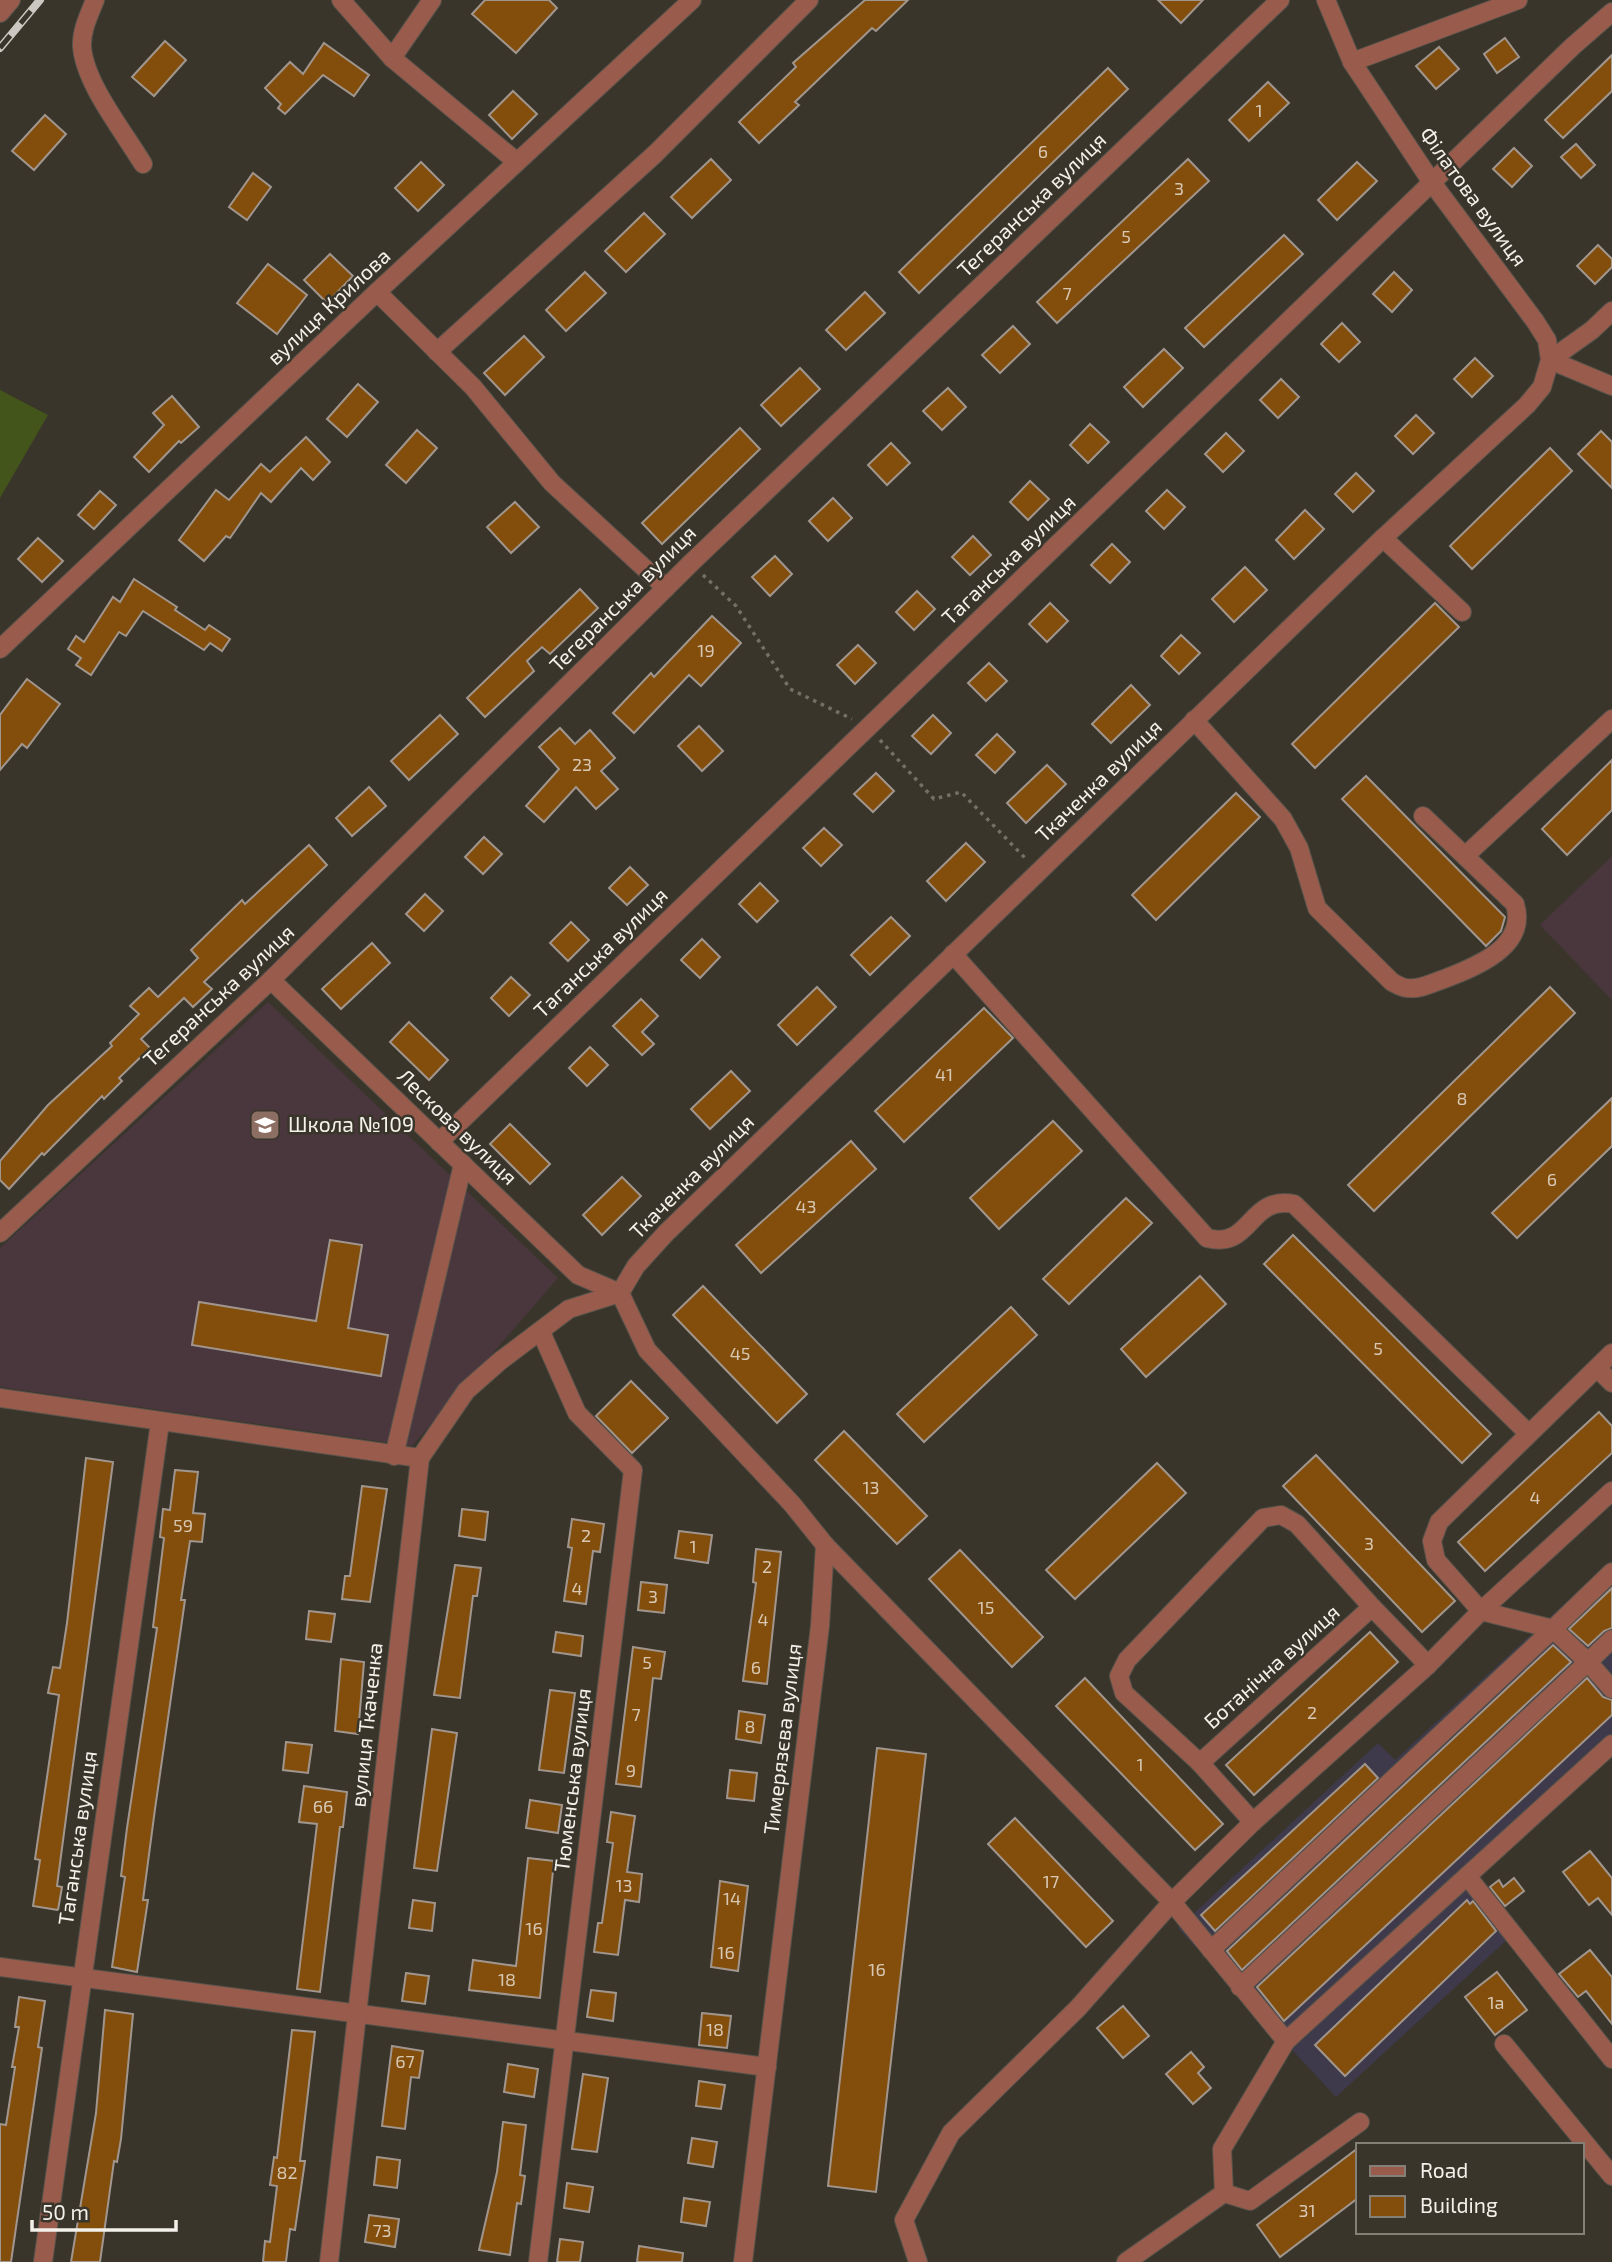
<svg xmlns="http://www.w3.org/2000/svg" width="1612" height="2262" font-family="'Exo 2',sans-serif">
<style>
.industrial{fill:#3e3a4b}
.education{fill:#4a373e}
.green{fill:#43551a}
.building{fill:#834e0c;stroke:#a1968d;stroke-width:2}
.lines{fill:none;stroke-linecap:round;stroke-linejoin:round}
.minor-casing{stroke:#57534a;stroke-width:20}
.path{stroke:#747068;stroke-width:3.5;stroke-dasharray:3.5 5;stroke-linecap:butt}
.minor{stroke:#985b4c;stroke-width:18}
.rail-casing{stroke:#cbc8c1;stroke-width:8}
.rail{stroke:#39352b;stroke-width:5;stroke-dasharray:16;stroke-linecap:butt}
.labels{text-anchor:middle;stroke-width:5;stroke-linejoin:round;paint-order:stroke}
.number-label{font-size:18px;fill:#d8c8b3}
.street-label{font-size:21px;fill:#f4f1eb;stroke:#39352b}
.poi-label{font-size:21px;fill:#f4f1eb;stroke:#39352b;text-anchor:start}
</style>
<rect width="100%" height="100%" fill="#39352b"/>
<!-- industrial -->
<polygon class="industrial" points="1612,1560 1612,1736 1460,1876 1511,1936 1336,2097 1178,1928 1378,1743 1395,1760"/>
<!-- education -->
<g class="education">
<polygon points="1612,856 1612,1000 1540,925"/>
<polygon points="268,1002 558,1278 412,1446 0,1387 0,1248"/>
</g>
<!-- green -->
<polygon class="green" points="0,390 48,415 0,498"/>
<!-- building -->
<g class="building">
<polygon points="485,0 549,0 557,8 516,53 472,14"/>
<polygon points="865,0 908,0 876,31 872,28 795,102 799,105 759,143 739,122 796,67 793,63"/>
<polygon points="1158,0 1203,0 1181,23"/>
<polygon points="1505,38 1519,57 1497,73 1484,54"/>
<polygon points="165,41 186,60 154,96 132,77"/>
<polygon points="324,43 369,75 354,96 323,75 285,114 278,108 281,104 265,88 290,62 303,74"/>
<polygon points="1439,47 1459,69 1436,89 1416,66"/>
<polygon points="1612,55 1612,91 1563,138 1545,120"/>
<polygon points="1108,68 1128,89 919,293 899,272"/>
<polygon points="1268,82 1289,103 1249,141 1229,120"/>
<polygon points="513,91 537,114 512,139 489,115"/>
<polygon points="45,115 66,134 34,170 12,151"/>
<polygon points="1576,144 1595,165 1581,178 1561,157"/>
<polygon points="1514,148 1532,166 1512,187 1493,169"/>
<polygon points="711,159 731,180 692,218 671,197"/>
<polygon points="1188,159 1209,181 1057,323 1037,302"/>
<polygon points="421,162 444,185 418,211 395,188"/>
<polygon points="1357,162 1377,181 1337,220 1318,200"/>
<polygon points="253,173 271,187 247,220 229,207"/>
<polygon points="644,213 665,234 626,272 605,251"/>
<polygon points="1284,235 1303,254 1204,347 1185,328"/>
<polygon points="1598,245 1612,259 1612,267 1595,284 1577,266"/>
<polygon points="330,254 353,276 327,303 304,280"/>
<polygon points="268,264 307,295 277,334 237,303"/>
<polygon points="585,272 606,293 566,331 546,310"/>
<polygon points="1394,272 1412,290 1392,312 1373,294"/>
<polygon points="865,292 885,313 846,350 826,330"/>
<polygon points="1342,323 1360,342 1339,362 1321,344"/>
<polygon points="1013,326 1030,344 1000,373 982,355"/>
<polygon points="524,336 544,357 505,395 484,373"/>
<polygon points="1164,349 1183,368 1143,407 1124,387"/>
<polygon points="1475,358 1493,376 1472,397 1454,379"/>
<polygon points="800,368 820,389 781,426 761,405"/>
<polygon points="1281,379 1299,397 1278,418 1260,400"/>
<polygon points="358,384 378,402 347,437 327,419"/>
<polygon points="948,388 966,407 942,430 923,411"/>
<polygon points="172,396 199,427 181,443 179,441 149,472 134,457 164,425 153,413"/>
<polygon points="1416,415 1434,433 1413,454 1395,436"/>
<polygon points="1090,424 1109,442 1088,463 1070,445"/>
<polygon points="740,428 760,449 662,544 642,523"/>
<polygon points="417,430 437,448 406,483 386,465"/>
<polygon points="1601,431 1612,442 1612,488 1578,454"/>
<polygon points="1226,433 1244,451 1223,472 1205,454"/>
<polygon points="306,437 330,462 313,480 301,468 271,502 261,493 230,538 226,536 204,561 179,540 216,490 229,500 261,464 270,472"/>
<polygon points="891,443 910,463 887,485 868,465"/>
<polygon points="1550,448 1572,471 1472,569 1450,546"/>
<polygon points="1356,473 1374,491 1353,512 1335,494"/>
<polygon points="1030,481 1049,499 1028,520 1010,502"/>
<polygon points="1167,490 1185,507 1164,529 1146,511"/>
<polygon points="100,491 116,505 94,529 78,515"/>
<polygon points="833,498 852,518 828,541 809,521"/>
<polygon points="515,502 539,527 511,553 487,527"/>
<polygon points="1305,510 1324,529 1294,559 1276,540"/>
<polygon points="973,536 991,555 970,575 952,557"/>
<polygon points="38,538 63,561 42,582 18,559"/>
<polygon points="1112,544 1130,562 1110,583 1091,565"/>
<polygon points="775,556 792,574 770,596 752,577"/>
<polygon points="1245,567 1267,590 1234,622 1212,599"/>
<polygon points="134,579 177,607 175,610 205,630 209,625 230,639 222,651 210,643 204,650 143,611 126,636 119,632 91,675 76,665 81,658 68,649 76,636 84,642 113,597 120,602"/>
<polygon points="580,589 598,608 550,654 542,647 527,661 534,671 485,717 467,698"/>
<polygon points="917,591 935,609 914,630 896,612"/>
<polygon points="1050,603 1068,621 1047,642 1029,624"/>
<polygon points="1435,603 1459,627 1315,768 1292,744"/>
<polygon points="712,616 741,643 701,686 689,675 634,733 613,713 651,673 654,677"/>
<polygon points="1181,635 1200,653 1179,674 1161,656"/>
<polygon points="858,645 876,663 855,684 837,665"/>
<polygon points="989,663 1007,681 986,701 968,683"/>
<polygon points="27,679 60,704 27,748 22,744 0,770 0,715"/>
<polygon points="1131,685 1150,705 1111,743 1092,724"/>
<polygon points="440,715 458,734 409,780 391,761"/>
<polygon points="933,715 951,733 931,754 912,736"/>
<polygon points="699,726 723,751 702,771 678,746"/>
<polygon points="560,728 575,744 590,730 615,758 601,771 618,789 596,809 576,787 544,822 526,806 559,769 539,747"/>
<polygon points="997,734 1015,752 995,773 976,755"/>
<polygon points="1612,760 1612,810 1567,855 1542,829"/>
<polygon points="1047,765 1066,784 1026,823 1007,803"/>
<polygon points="876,773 894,791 873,812 854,794"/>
<polygon points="1366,776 1505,917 1501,931 1486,946 1342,799"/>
<polygon points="369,787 386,806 352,836 336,818"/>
<polygon points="1236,793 1260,817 1156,920 1132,895"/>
<polygon points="824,828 842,845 821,866 803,848"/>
<polygon points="484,837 502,854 483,874 465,857"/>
<polygon points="966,843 985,862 946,901 927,881"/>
<polygon points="309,845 327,865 204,982 212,989 193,1007 184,998 141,1039 150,1048 119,1078 122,1081 104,1099 102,1096 44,1155 42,1153 9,1189 0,1180 0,1161 48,1105 112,1046 110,1043 139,1014 130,1006 149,988 158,997 198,958 191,950 242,900 245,904"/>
<polygon points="630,867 648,885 627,905 609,888"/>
<polygon points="760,883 778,901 757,922 739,904"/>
<polygon points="425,894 443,911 424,931 406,914"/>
<polygon points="891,917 910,936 870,975 851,955"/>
<polygon points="571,922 589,940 568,961 550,943"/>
<polygon points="702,939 720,957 700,978 681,960"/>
<polygon points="372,943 390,963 341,1009 322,989"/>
<polygon points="511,977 530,995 509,1016 491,998"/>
<polygon points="817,987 836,1007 797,1045 778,1025"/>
<polygon points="1550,987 1575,1013 1374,1211 1348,1185"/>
<polygon points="641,999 658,1016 642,1032 654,1044 642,1055 613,1026"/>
<polygon points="984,1008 1013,1038 904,1142 875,1111"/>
<polygon points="409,1022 448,1060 429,1080 390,1042"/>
<polygon points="590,1047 608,1065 587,1086 569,1068"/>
<polygon points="731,1071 750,1091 710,1129 691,1109"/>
<polygon points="1612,1098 1612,1146 1517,1238 1492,1213"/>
<polygon points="1053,1121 1082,1151 999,1229 970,1198"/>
<polygon points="510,1124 550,1164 530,1184 490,1144"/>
<polygon points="851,1141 876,1169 761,1273 736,1245"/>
<polygon points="622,1177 641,1196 602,1235 583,1215"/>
<polygon points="1126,1198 1152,1223 1069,1304 1043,1279"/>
<polygon points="1293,1235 1491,1434 1462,1463 1264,1264"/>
<polygon points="330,1240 362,1245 348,1328 388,1335 381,1376 192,1345 199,1302 316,1321"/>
<polygon points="1200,1276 1226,1304 1146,1377 1121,1349"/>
<polygon points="703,1286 807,1394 777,1423 673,1315"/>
<polygon points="1011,1307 1037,1335 924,1442 897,1414"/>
<polygon points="631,1381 668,1418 632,1453 596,1416"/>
<polygon points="1599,1412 1612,1426 1612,1453 1485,1571 1458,1542"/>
<polygon points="844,1431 927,1516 897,1544 815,1460"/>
<polygon points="1316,1455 1455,1601 1422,1632 1283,1486"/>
<polygon points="86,1458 113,1462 57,1886 62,1887 58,1910 33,1906 40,1860 35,1859 59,1695 48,1693 53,1667 60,1668 67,1623"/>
<polygon points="1157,1463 1186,1493 1075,1599 1046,1570"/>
<polygon points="175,1470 198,1472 193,1513 205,1514 202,1542 190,1541 181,1600 185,1600 155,1809 143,1900 148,1900 137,1972 112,1967 125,1877 121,1876 127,1828 157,1628 153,1627 164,1538 160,1537 163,1509 170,1510"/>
<polygon points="362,1486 387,1489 370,1602 342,1599 345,1576 350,1576"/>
<polygon points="462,1509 488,1512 485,1540 459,1536"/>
<polygon points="572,1519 604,1524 600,1552 593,1551 586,1604 564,1601 572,1548 568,1547"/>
<polygon points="679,1531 712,1535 708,1563 675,1558"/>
<polygon points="756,1549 781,1552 767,1684 743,1681 756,1583 753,1582"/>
<polygon points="960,1550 1043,1637 1012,1667 929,1579"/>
<polygon points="455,1565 481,1568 477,1596 473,1596 460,1698 434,1695"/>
<polygon points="641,1582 667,1585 664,1613 638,1610"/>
<polygon points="1612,1588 1612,1628 1604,1631 1588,1646 1569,1629"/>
<polygon points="309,1611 335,1614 331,1642 306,1639"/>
<polygon points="556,1632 583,1636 581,1656 553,1652"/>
<polygon points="1370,1632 1398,1662 1254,1795 1226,1765"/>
<polygon points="1553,1645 1571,1662 1242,1970 1227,1951"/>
<polygon points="633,1647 665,1652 661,1679 653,1678 641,1787 616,1784"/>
<polygon points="341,1659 364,1662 358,1734 335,1731"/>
<polygon points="1085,1678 1223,1824 1195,1850 1056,1706"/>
<polygon points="1587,1678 1603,1697 1612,1700 1612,1715 1284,2021 1257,1987"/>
<polygon points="550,1690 575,1693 564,1773 539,1770"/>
<polygon points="739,1711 765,1715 761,1743 736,1739"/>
<polygon points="432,1729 457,1733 437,1871 414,1868"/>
<polygon points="286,1742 312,1745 308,1773 283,1770"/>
<polygon points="877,1748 926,1754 876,2192 828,2186"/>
<polygon points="1365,1764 1378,1778 1215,1931 1201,1915"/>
<polygon points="730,1770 757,1773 754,1801 727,1798"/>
<polygon points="304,1786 347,1792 343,1827 340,1827 320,1992 297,1989 317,1824 299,1822"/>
<polygon points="530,1800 562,1805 558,1833 526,1828"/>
<polygon points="611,1812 635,1816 627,1872 642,1874 639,1902 625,1900 618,1955 594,1952 598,1923 602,1923 613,1843 607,1842"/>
<polygon points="1015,1818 1113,1921 1086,1947 988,1844"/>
<polygon points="1590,1851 1612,1878 1612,1915 1598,1898 1589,1905 1563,1872"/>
<polygon points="528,1858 554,1861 540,1998 469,1990 473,1960 516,1966"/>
<polygon points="1514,1878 1524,1891 1505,1906 1490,1887 1499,1880 1503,1887"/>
<polygon points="720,1881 748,1886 738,1971 711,1967"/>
<polygon points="413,1900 435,1903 432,1931 409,1928"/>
<polygon points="1467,1900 1470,1904 1473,1901 1496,1931 1345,2076 1315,2045"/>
<polygon points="1590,1950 1612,1977 1612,2024 1586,1991 1578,1997 1559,1974"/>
<polygon points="1497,1972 1527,2010 1495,2035 1465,1997"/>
<polygon points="406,1973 429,1976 425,2004 402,2001"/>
<polygon points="591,1990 616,1993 613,2021 587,2017"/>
<polygon points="19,1997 45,2001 38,2047 42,2048 11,2262 0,2262 0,2124 6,2125 15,2067 12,2067 19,2027 15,2027"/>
<polygon points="1123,2006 1149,2036 1123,2058 1097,2028"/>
<polygon points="105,2010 133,2014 121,2139 117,2162 114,2161 100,2262 71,2262 96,2113"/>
<polygon points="702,2013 731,2016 727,2048 699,2045"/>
<polygon points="292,2030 315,2032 300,2161 305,2161 295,2230 290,2229 286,2262 263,2262 265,2241 270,2242 277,2186 270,2185 274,2157 277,2158"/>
<polygon points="392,2046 423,2051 419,2078 411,2077 405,2129 382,2126"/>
<polygon points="1191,2052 1204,2067 1198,2073 1211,2088 1193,2104 1166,2074"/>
<polygon points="508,2064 538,2069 534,2097 504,2092"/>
<polygon points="583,2074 608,2078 597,2152 572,2149"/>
<polygon points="699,2081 725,2085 721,2109 696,2106"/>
<polygon points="503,2122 526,2125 520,2175 525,2176 521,2204 517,2203 510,2255 479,2250 497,2172"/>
<polygon points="692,2138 717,2142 713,2167 688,2163"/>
<polygon points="1358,2148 1358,2198 1280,2257 1257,2225"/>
<polygon points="377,2157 400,2160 397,2188 374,2185"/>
<polygon points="567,2183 593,2187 589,2212 564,2208"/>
<polygon points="684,2198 710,2202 706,2226 681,2222"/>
<polygon points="369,2215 399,2219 395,2247 365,2242"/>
<polygon points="560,2239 583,2242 580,2262 557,2262"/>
<polygon points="639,2246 683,2253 682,2262 637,2262"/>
</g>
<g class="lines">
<!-- minor casing -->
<g class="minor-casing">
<g id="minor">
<path d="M95,0C89,15 81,31 82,47C85,84 124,132 143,164"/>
<polyline points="341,0 392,58 517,162"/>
<polyline points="1326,0 1352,62 1433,184 1535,321 1547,340 1550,360"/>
<polyline points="0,13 11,0"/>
<polyline points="392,58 432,0"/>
<polyline points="1352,62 1518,0"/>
<polyline points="377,292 473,387 552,483 666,588"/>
<polyline points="437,352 655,154 809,0"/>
<polyline points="1550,360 1612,386"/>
<polyline points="1383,538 1462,612"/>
<polyline points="0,649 377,292 692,0"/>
<path d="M1194,720L1283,819L1299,848L1317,908L1392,982C1396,984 1402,988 1407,988C1419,990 1432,983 1444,979C1475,967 1528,947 1515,904L1423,816"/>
<polyline points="1465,856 1612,719"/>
<path d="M953,954L1207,1238C1252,1250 1248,1195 1294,1204L1528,1433"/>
<polyline points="271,980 578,1275 620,1293"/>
<polyline points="439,1142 1573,46 1612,12"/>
<polyline points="0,1233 271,980 691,563 1280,0"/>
<polyline points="620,1293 636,1266 666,1233 1383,538 1527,405 1542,387 1550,360 1592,330 1612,311"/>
<polyline points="620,1293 647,1350 792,1504 825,1545 820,1626 743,2262"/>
<polyline points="1612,1353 1439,1522 1432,1541 1436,1560 1481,1611 1553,1629 1612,1572"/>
<polyline points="1597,1368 1612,1383"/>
<polyline points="0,1398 420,1458"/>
<polyline points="394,1456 463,1164"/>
<polyline points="825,1545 1172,1902 1078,2008 951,2133 904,2220 918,2262"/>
<polyline points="1428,1665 1253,1822 1172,1902 1286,2041 1612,1744"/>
<polyline points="1200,1763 1124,1693 1119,1676 1127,1660 1263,1518 1281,1515 1297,1524 1372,1607"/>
<polyline points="1253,1822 1200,1763 1372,1607 1428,1665 1481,1611 1612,1491"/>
<polyline points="1467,1876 1612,2059"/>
<polyline points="1211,1950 1553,1629 1588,1662 1612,1639"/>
<polyline points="0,1967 767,2067"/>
<polyline points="1240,1987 1588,1662 1612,1689"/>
<polyline points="1504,2044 1612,2176"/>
<polyline points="1224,2193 1222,2149 1286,2041"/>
<polyline points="43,2262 160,1422"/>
<polyline points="329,2262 420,1458 466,1391 500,1361 569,1309 620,1293"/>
<polyline points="538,2262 633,1470 577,1413 541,1332"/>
<polyline points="1126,2262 1224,2193 1250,2201 1360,2122"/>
</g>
</g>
<!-- path -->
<g class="path">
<polyline points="703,575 736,606 790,689 852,719"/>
<polyline points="880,740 934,799 961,792 1027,860"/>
</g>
<!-- minor -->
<use href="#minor" class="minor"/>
<!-- rail casing -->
<g class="rail-casing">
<polyline id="rail" points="0,48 40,0"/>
</g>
<!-- rail -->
<use href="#rail" class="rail"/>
</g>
<!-- icons -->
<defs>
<g id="school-square" transform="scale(1.575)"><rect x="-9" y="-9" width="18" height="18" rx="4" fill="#8d6e63" stroke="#39352b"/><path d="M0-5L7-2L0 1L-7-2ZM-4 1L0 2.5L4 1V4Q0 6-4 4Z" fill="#fff"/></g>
</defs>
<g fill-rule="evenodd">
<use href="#school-square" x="265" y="1125"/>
</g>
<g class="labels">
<!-- number labels -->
<g class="number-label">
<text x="1259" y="117">1</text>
<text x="1043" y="158">6</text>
<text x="1179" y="195">3</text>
<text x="1126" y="243">5</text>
<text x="1067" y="300">7</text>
<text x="706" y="657">19</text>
<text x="582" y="771">23</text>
<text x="944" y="1081">41</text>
<text x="1462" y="1105">8</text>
<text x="1552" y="1186">6</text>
<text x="806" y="1213">43</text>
<text x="1378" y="1355">5</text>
<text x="740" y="1360">45</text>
<text x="871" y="1494">13</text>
<text x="1535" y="1504">4</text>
<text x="183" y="1532">59</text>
<text x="586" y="1542">2</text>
<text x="1369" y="1550">3</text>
<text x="693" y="1553">1</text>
<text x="767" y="1573">2</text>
<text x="577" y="1595">4</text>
<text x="653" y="1603">3</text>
<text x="986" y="1614">15</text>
<text x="763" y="1626">4</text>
<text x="647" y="1669">5</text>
<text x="756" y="1674">6</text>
<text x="1312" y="1719">2</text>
<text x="636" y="1721">7</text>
<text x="750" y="1733">8</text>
<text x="1140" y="1771">1</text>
<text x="631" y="1777">9</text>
<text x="323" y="1813">66</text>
<text x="1051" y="1888">17</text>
<text x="624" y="1892">13</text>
<text x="732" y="1905">14</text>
<text x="534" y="1935">16</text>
<text x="726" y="1959">16</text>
<text x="877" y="1976">16</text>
<text x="507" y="1986">18</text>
<text x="1496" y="2009">1а</text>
<text x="715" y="2036">18</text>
<text x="405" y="2068">67</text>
<text x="287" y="2179">82</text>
<text x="1307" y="2217">31</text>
<text x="382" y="2237">73</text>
</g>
<!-- street labels -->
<g class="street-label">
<text transform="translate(1473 197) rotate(54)" y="7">Філатова вулиця</text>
<text transform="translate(1032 205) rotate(-44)" y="7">Тегеранська вулиця</text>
<text transform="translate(329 307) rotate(-43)" y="7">вулиця Крилова</text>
<text transform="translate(1009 560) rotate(-44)" y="7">Таганська вулиця</text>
<text transform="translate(623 599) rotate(-45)" y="7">Тегеранська вулиця</text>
<text transform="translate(1099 781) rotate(-44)" y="7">Ткаченка вулиця</text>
<text transform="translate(601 953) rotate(-44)" y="7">Таганська вулиця</text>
<text transform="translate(219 996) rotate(-43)" y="7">Тегеранська вулиця</text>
<text transform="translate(457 1127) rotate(44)" y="7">Лескова вулиця</text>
<text transform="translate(692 1177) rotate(-45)" y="7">Ткаченка вулиця</text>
<text transform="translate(1272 1667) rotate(-42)" y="7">Ботанічна вулиця</text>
<text transform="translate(367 1725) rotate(-84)" y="7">вулиця Ткаченка</text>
<text transform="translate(783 1739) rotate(-83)" y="7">Тимерязєва вулиця</text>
<text transform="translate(573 1780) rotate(-83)" y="7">Тюменська вулиця</text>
<text transform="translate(78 1838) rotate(-82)" y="7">Таганська вулиця</text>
</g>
<!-- poi labels -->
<g class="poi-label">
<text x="288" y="1132">Школа №109</text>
</g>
</g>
<!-- legend -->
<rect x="1356" y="2143" width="228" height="91" fill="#39352b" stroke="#848078" stroke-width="2"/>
<rect x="1370" y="2166" width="35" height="10" fill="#985b4c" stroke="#848078" stroke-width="2"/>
<text x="1420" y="2178" font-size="21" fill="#f4f1eb">Road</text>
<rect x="1370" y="2196" width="35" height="21" fill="#834e0c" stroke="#848078" stroke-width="2"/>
<text x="1420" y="2213" font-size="21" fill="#f4f1eb">Building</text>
<!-- scale -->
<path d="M32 2220v10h144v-10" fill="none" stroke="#f4f1eb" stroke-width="3.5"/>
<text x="42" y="2220" font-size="21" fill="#f4f1eb" stroke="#39352b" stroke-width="5" paint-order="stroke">50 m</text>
</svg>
